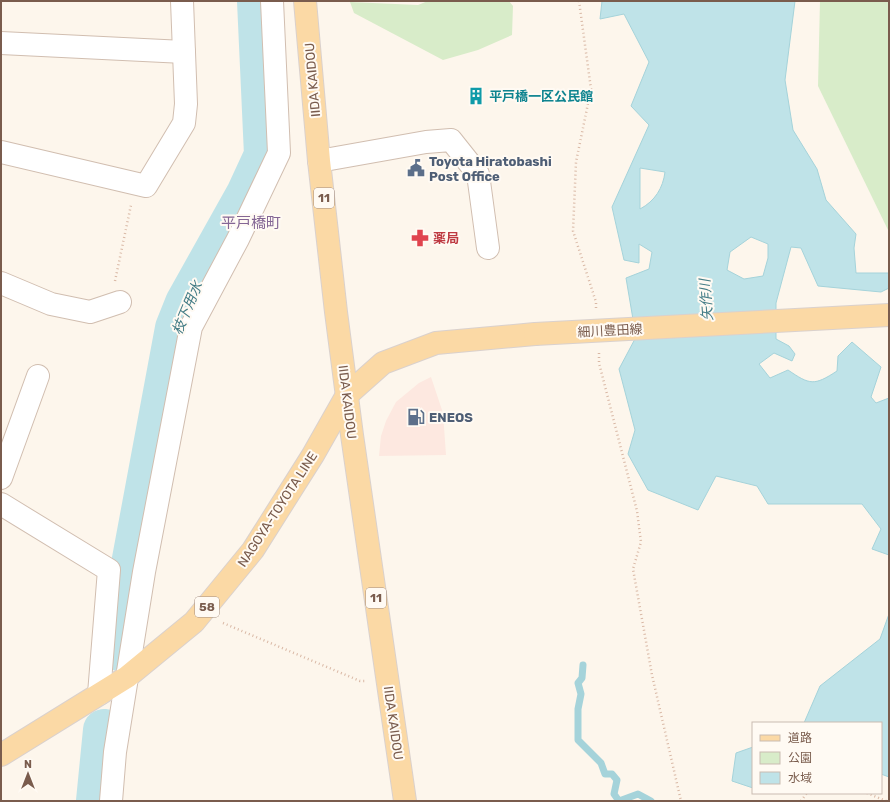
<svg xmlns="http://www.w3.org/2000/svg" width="890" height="802" font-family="Rubik,'Noto Sans JP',sans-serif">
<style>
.commercial{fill:#fde8e0}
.green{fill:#d8ecc9}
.water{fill:#bfe3e8;stroke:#a5d3da;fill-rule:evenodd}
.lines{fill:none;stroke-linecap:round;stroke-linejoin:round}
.stream{stroke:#a5d3da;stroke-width:7}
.river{stroke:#bfe3e8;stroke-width:42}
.minor-casing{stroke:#d1beb0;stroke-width:24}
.major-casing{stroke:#dad1cd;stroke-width:24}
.path{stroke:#d9b8a5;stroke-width:2.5;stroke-dasharray:1 3;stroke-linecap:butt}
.minor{stroke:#fff;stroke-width:22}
.major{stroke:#fbd9a5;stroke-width:22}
.major-bridge-casing{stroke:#dad1cd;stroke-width:24;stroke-linecap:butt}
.major-bridge{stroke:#fbd9a5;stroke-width:22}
.labels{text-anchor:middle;stroke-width:4;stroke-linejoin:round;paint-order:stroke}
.shield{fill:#fffaf3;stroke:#a28b7f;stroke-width:1}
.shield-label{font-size:12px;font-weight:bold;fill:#7a5c4d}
.street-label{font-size:13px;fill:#7a5c4d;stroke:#fffaf3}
.culture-label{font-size:13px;font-weight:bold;fill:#0d838f;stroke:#fffaf3;text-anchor:start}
.service-label{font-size:13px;font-weight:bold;fill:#4e5e75;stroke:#fffaf3;text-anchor:start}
.health-label{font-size:13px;font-weight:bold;fill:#be3a42;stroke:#fffaf3;text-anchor:start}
.water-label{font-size:14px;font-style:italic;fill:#437c86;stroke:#fffaf3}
.quarter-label{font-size:15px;fill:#846695;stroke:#fffaf3}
</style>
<rect width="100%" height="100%" fill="#fdf6ec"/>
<!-- commercial -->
<polygon class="commercial" points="431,377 443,413 446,455 379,456 381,436 386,421 396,402 419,383"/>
<!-- green -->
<g class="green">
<polygon points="428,1 509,1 513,6 512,35 478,50 443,60 354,13 350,2 418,5"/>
<polygon points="820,1 889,1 889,232 818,86"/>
</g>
<!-- water -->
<g class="water">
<path d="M602,1H795L785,80L793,130L817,169L826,200L856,234L854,248L856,273H889V288L881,292L818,286L801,248L791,247L776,303V339L789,346L795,354L792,361L774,353L759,364L770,378L788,370C810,385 814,386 837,371L838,356L852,342L881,367L871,397L876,403L889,398V555L872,549L881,529L862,504H768L757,486L716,476L698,510L648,490L628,454L635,430L619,369L636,337L626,278L649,269L652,252L639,244V263L624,260L612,207L649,125L631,106L649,62L624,14L600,19ZM640,168L665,172C663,188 655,201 640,209ZM751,237L768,244V258L763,276L744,279L727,270L730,252Z"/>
<polygon points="889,614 889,777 881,774 881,723 804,723 820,686 880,639"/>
<polygon points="753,747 753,788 732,781 736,753"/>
</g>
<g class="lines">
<!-- stream -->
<g class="stream">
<polyline points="583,665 582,678 578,683 581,694 578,709 578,740 601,763 605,774 612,774 617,780 614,794 619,801"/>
<polyline points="619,801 638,794 651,801"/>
</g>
<!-- river -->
<g class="river">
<polyline points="119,650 130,575 176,328 186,303 247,194 265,155 258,1"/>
<polyline points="97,801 104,730"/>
</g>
<!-- minor casing -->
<g class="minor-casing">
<g id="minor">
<polyline points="1,43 184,52"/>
<polyline points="1,152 146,186 184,123 186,104 182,1"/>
<polyline points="319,161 426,142 451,140 478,174 488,248"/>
<polyline points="1,283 51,304 90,312 120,302"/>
<polyline points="1,478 38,376"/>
<polyline points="1,504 109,570 99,694"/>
<polyline points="111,801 115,752 144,572 191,327 238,239 279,153 272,1"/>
</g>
</g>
<!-- major casing -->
<g class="major-casing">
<g id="major">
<polyline points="305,1 319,161 336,312 352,435 405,801"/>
<polyline points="1,755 127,677 194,622 253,550 313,455 347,395 383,363 436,343 535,334"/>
</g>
</g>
<!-- path -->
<g class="path">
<polyline points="579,1 591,89 576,162 573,231 596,302 596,309"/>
<polyline points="115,281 131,205"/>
<polyline points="599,353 599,363 637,511 641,542 633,569 652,675 681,801"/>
<polyline points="223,623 360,681 366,681"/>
<polyline points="867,793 886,801"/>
<polyline points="801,801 807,793"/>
</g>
<!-- minor -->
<use href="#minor" class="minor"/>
<!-- major -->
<use href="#major" class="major"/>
<!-- major-bridge casing -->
<g class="major-bridge-casing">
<polyline id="major-bridge" points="535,334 889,315"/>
</g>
<!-- major-bridge -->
<use href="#major-bridge" class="major-bridge"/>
</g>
<!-- icons -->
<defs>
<g id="building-bare" transform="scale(1.38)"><path d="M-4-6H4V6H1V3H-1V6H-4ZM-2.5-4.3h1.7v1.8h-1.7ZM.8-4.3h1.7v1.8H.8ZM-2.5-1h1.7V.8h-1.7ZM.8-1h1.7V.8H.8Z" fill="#0f9aa8" stroke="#fffaf3" stroke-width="2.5" paint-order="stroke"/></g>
<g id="civic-bare" transform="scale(1.38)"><path d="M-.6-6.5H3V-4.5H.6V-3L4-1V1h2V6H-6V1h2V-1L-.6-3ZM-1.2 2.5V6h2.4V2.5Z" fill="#5c6f8a" stroke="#fffaf3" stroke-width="2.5" paint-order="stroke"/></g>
<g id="pharmacy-bare" transform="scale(1.38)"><path d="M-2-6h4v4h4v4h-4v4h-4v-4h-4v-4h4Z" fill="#e0444e" stroke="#fffaf3" stroke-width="2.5" paint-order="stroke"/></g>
<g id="fuel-bare" transform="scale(1.38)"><path d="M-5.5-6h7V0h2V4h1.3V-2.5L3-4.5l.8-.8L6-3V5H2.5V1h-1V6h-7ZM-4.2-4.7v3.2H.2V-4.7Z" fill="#5c6f8a" stroke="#fffaf3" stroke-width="2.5" paint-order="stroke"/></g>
</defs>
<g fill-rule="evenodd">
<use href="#building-bare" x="476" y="96"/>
<use href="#civic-bare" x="416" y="168"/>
<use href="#pharmacy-bare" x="420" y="238"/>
<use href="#fuel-bare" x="416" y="417"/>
</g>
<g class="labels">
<!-- shield labels -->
<g class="shield">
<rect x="314" y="188" width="20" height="20" rx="3"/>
<rect x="366" y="588" width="20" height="20" rx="3"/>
<rect x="195" y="597" width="24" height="20" rx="3"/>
</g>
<g class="shield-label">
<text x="324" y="202">11</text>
<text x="376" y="602">11</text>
<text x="207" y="611">58</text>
</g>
<!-- street labels -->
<g class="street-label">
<text transform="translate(312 80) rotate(-95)" y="5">IIDA KAIDOU</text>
<text transform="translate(610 330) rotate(-3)" y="5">細川豊田線</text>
<text transform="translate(348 402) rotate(83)" y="5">IIDA KAIDOU</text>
<text transform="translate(277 509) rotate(-57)" y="5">NAGOYA-TOYOTA LINE</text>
<text transform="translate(394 723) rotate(82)" y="5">IIDA KAIDOU</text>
</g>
<!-- culture labels -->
<g class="culture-label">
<text x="489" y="101">平戸橋一区公民館</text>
</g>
<!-- service labels -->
<g class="service-label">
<text x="429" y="166">Toyota Hiratobashi<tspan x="429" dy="15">Post Office</tspan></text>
<text x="429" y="422">ENEOS</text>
</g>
<!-- health labels -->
<g class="health-label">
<text x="433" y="243">薬局</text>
</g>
<!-- water labels -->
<g class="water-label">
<text transform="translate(706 300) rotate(-94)" y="5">矢作川</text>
<text transform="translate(187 308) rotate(-67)" y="5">枝下用水</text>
</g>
<!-- quarter labels -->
<g class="quarter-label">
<text x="251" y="228">平戸橋町</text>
</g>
</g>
<!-- border -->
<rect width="890" height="802" fill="none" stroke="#7a5c4d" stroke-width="4"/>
<!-- legend -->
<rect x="752" y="722" width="130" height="72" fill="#fffaf3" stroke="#cabbb1"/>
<rect x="760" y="735" width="20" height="6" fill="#fbd9a5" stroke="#cabbb1"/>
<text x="788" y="742" font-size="12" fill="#7a5c4d">道路</text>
<rect x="760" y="752" width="20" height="12" fill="#d8ecc9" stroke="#cabbb1"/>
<text x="788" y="762" font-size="12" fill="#7a5c4d">公園</text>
<rect x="760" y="772" width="20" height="12" fill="#bfe3e8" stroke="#cabbb1"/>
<text x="788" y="782" font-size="12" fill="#7a5c4d">水域</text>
<!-- north arrow -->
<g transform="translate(28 774)" stroke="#fffaf3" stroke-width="3" paint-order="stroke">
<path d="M0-3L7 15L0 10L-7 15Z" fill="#7a5c4d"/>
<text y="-6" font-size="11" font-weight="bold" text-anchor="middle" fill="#7a5c4d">N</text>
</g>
</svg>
